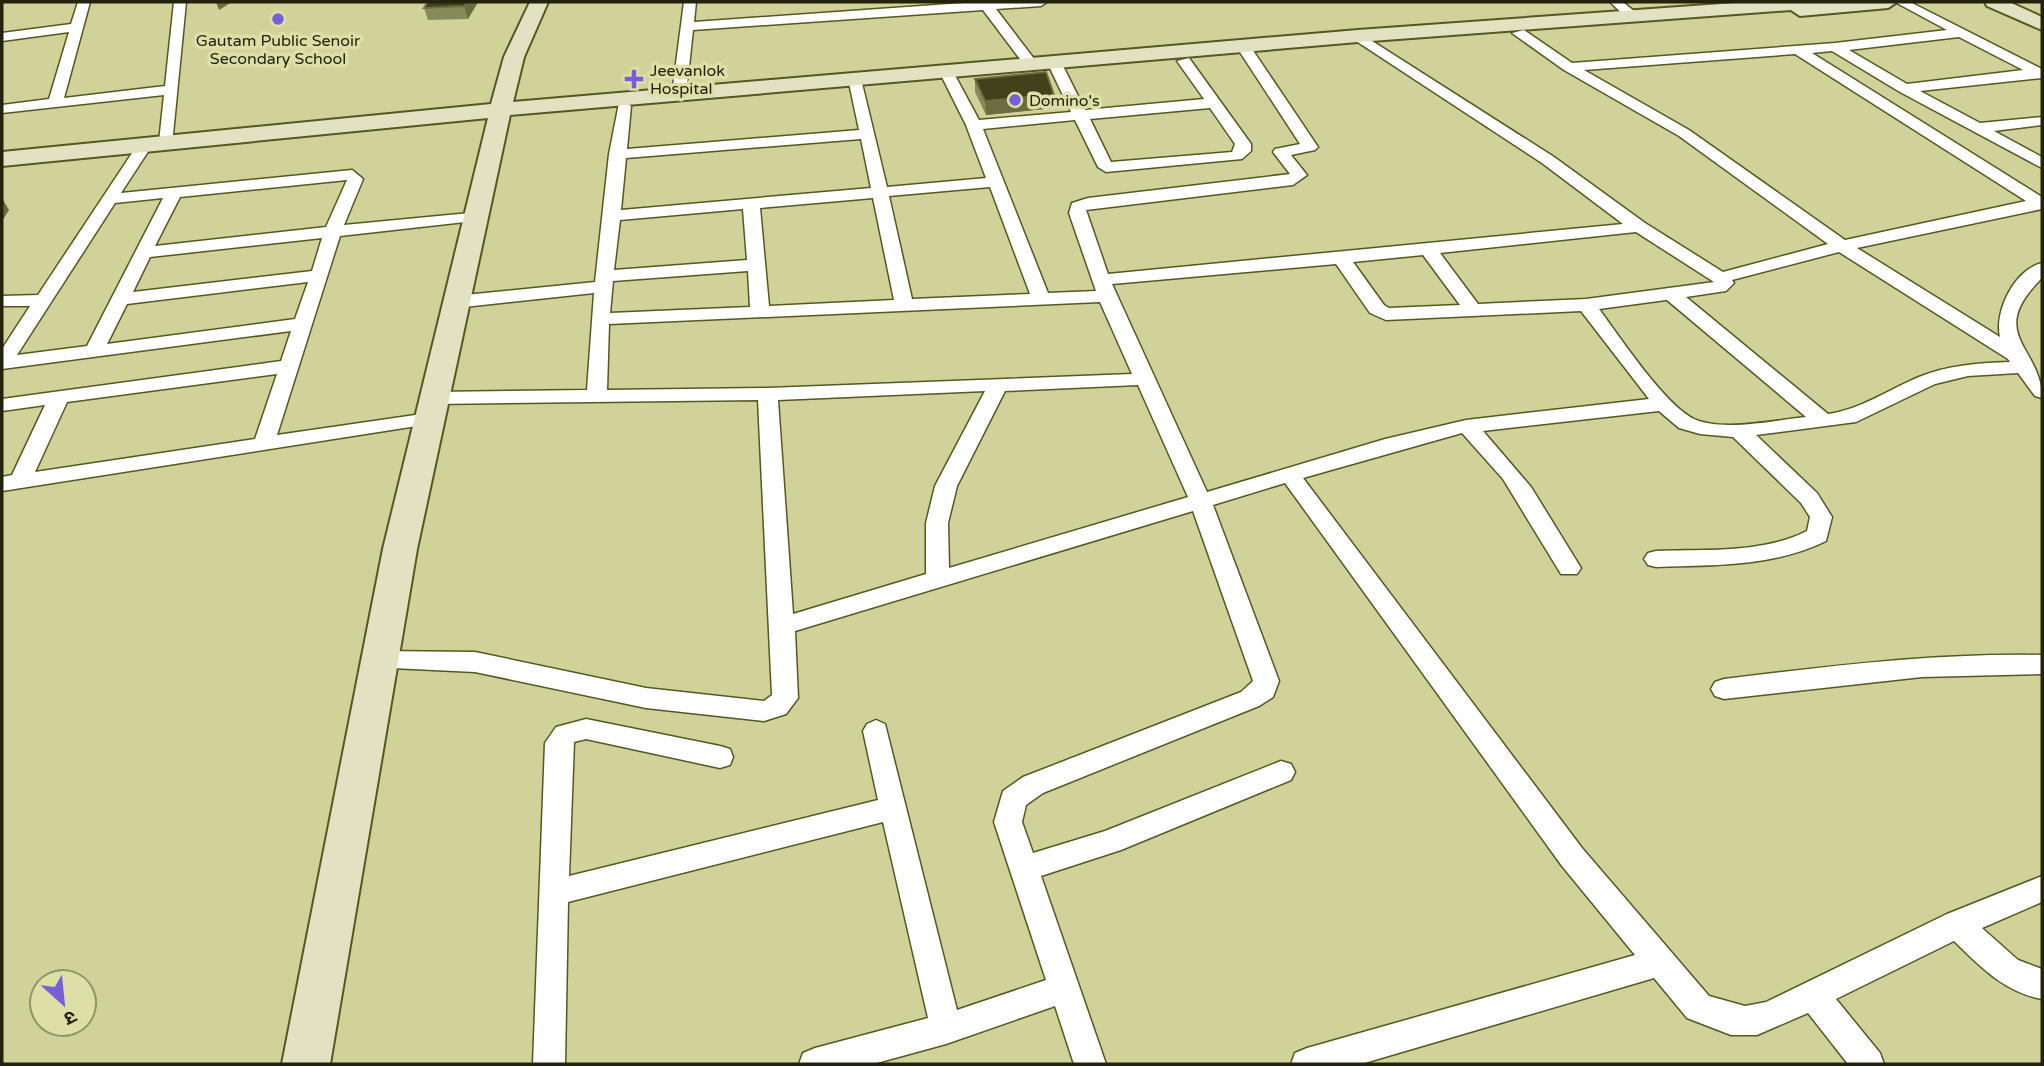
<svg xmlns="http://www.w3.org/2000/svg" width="2044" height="1066" font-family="'Varela Round','Noto Sans Devanagari',sans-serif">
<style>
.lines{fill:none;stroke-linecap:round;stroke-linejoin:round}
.street-casing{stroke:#575721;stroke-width:3}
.secondary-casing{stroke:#575721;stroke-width:4}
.street{fill:#fff;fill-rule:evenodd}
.secondary{fill:#e2e1c2;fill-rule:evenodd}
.wall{fill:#898a5a}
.shaded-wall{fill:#6c6c41}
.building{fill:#41411b;stroke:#6c6c41;stroke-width:2}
.poi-dot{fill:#775fd9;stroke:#dedfa6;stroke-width:2.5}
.labels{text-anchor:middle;stroke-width:7;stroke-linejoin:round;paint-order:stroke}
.far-poi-label{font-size:16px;fill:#23230d;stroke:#dedfa6;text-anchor:start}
</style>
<rect width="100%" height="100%" fill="#d1d29a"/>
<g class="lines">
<!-- street casing -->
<g class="street-casing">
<g id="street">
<polygon points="78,2 90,2 64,98 165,86 174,2 186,2 172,145 167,147 159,142 164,95 2,113 2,105 49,99 69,32 2,41 2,33 71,24"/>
<polygon points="684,2 696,2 694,22 978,2 1047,2 1041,6 996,9 1038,64 1031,68 1026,67 983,10 693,30 686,94 679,98 672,94"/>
<polygon points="1610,2 1623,2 1641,17 1629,20"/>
<path d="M1895,2H1910L2042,69V78L1920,91L1980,123L2042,117V125L1994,131L2042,157V168L1900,92L1832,51L1812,53L2042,197V209L1857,248L2000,337C1994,311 2015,269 2042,263V278C1984,335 2042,347 2042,398L2035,396L2018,373L1968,376L1935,384L1856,422L1756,435L1817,493L1832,517L1826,541C1773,567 1714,565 1656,567L1648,565L1644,559L1648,553L1656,551C1706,549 1761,554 1807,531L1810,517L1801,503L1733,437L1700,434L1679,428L1659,411L1483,431L1531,487L1581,568L1577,574H1561L1503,479L1462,433L1303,478L1582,848L1709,996L1745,1006L1766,1002L1947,914L2042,876V902L1982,928L2018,960L2042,969V999C2004,992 1981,967 1954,941L1836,999L1880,1053L1884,1064H1848L1808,1013L1757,1035H1731L1687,1018L1654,978L1361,1064H1291L1295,1053L1307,1048L1635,955L1562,866L1285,483L1213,505L1279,681L1273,697L1259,706L1043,793L1026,805L1022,822L1033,853L1105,831L1281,761L1291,764L1295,772L1291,780L1121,850L1041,876L1106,1064H1074L1055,1006L946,1044L873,1064H799L803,1053L815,1048L928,1018L883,822L568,902L565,1064H533L545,743L556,727L586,719L720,746L730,749L733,757L730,765L720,768L586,739L574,742L569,876L878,800L863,731L867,724L876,720L885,724L957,1010L1046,980L994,822L1003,791L1023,777L1241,692L1253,681L1193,511L795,631L798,698L786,714L764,721L646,708L475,672L371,667L367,660L371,653L380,651L475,652L646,688L764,701L772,695L758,400L434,404L424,398L434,392L587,390L594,293L455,308L446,302L455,296L595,282L609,154L619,103L624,102L631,106L627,149L859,130L848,78L860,75L887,187L986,178L966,125L939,71L941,68H951L979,120L1071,112L1047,62L1054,58L1061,62L1085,110L1204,99L1177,61L1189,58L1251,144V151L1242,159L1106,172L1098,167L1075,120L983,129L1048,293L1096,291L1069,213L1072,203L1088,198L1290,174L1273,152L1275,149L1300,144L1236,46L1243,42L1248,43L1318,147L1315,150L1291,155L1307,175L1293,185L1086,210L1108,274L1623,224L1542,163L1353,39V33L1358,32L1554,157L1645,223L1723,272L1828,244L1679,136L1564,70L1512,33L1524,30L1572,63L1835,43L1947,30ZM1959,37L2023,70L1907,84L1849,50ZM1795,54L2026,201L1845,240L1689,130L1584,70ZM1210,108L1235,144L1232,152L1111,162L1090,119ZM861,139L871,188L621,210L626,158ZM990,187L1030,294L912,299L889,196ZM873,198L894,300L769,306L760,208ZM743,209L747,260L614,270L620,220ZM1636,232L1714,282L1586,299L1478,304L1440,253ZM1839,252L2008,359L2010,362C1980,363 1947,365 1919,377C1888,390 1862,409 1828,414L1686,297L1726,291L1734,283L1732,280ZM1423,255L1460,305L1389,308L1384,305L1353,262ZM1336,264L1370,313L1386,320L1581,311L1649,399L1466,420L1385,439L1207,492L1112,284ZM748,271L750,307L610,313L613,281ZM1666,300H1667L1806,417C1776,420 1722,432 1694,419C1664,404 1620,337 1599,309ZM1100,302L1132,374L768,388L607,390L609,324ZM1138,385L1188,497L949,568L948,523L957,486L1005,391ZM985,391L935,486L926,523V574L793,614L778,400Z"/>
<path d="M145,139L153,144L121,193L352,170L363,179L344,225L480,212L482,216L474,221L340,236L277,435L429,413L436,415L439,419L436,423L2,491V477L12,475L45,405L2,411V399L281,361L291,331L2,369V349L30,306H2V296L38,295L140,141ZM347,180L326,227L155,246L180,197ZM163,198L87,346L17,355L115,203ZM322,238L312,271L133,292L150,257ZM308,282L295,319L107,344L127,304ZM277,374L255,439L35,472L67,402Z"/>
<path d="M2042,655V674L1922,677L1724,699L1715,696L1711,689L1715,682L1724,679C1830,666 1936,653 2042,655Z"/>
</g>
</g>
<!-- secondary casing -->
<g class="secondary-casing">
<g id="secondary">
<polygon points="530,2 548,2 524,57 513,102 1358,30 1749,2 1897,2 1888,8 1800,16 1791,10 1358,42 510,115 417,549 330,1064 282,1064 383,549 488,118 2,166 2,152 491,104 504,57"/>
<polygon points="1985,2 2009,2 2042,17 2042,30 1987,6"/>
</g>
</g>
<!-- street -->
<use href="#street" class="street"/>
<!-- secondary -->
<use href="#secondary" class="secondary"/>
</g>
<!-- wall -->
<g class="wall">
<polygon points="478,2 468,19 428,20 424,8"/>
<polygon points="975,79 1054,95 1054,108 986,115 975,92"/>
</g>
<!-- shaded-wall -->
<g class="shaded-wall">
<polygon points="216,2 232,2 219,10"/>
<polygon points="467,2 478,2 468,19 464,6"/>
<polygon points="1054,95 1054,108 986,115 985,101"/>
<polygon points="2,198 9,210 2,221"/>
</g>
<!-- building -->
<g class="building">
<polygon points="428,2 467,2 464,6 424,8"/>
<polygon points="1046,72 1054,95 985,101 975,79"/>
</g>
<!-- markers -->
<g class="poi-dot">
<circle cx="278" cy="19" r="7"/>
<path d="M630.5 68.5h7v7h7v7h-7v7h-7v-7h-7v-7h7z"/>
<circle cx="1015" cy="100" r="7"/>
</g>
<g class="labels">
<!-- far-poi labels -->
<g class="far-poi-label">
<text x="278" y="46" text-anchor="middle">Gautam Public Senoir<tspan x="278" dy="18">Secondary School</tspan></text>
<text x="650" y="76">Jeevanlok<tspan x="650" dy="18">Hospital</tspan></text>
<text x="1029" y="106">Domino's</text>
</g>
</g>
<!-- border -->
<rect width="2044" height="1066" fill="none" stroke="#23230d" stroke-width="7"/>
<!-- north arrow -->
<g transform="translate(63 1003) rotate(153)"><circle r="33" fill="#dedfa6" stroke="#939469" stroke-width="2"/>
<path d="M0-5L12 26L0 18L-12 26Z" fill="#775fd9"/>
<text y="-10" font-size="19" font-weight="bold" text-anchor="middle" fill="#23230d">उ</text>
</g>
</svg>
